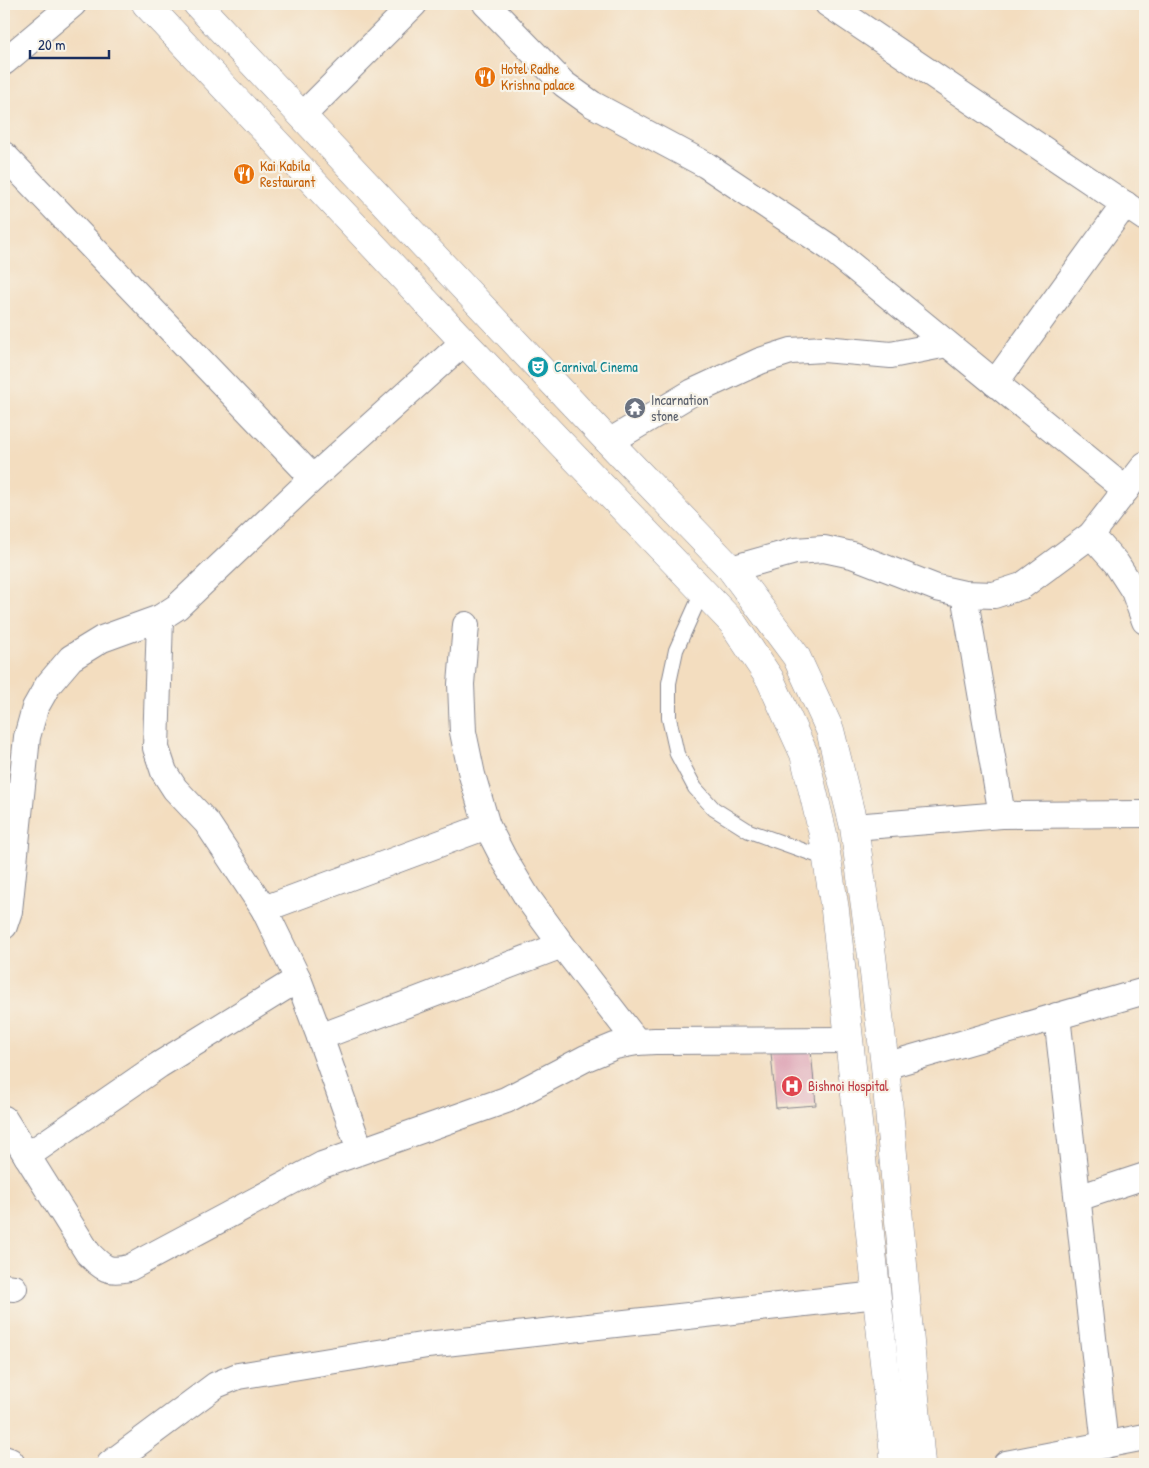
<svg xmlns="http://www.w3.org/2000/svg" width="1149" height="1468" font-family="'Patrick Hand',sans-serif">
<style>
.building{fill:#da9aaf}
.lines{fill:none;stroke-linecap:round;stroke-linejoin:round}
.lane-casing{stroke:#87868e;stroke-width:16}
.street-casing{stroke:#87868e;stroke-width:28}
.secondary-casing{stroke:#87868e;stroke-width:29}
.lane{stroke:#fff;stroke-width:14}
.street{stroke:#fff;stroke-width:26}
.secondary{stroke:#fff;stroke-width:28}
.labels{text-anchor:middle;stroke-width:4.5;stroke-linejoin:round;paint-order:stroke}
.food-label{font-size:14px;fill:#c56008;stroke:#f7f3e8;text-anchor:start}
.culture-label{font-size:14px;fill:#0d838f;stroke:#f7f3e8;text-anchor:start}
.worship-label{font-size:14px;fill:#5b616d;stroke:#f7f3e8;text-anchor:start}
.health-label{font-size:14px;fill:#be3a42;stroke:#f7f3e8;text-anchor:start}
</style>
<rect width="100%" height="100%" fill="#f7f3e8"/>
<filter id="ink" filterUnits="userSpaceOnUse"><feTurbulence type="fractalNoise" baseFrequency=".02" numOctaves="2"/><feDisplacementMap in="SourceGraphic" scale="10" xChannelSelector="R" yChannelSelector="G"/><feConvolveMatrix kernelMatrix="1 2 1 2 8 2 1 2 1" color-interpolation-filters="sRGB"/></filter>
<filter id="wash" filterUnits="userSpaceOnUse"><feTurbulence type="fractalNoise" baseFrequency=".0096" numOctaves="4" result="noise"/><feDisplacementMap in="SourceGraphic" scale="20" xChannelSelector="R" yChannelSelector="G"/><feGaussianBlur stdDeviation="1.12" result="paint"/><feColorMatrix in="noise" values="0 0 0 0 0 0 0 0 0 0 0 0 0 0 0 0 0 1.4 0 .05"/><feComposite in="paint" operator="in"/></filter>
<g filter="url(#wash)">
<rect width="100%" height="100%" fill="#f3ddbf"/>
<g id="blocks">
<!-- building -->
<polygon class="building" points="811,1050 816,1105 776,1108 771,1053"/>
</g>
</g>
<g filter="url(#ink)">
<use href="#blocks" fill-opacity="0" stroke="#87868e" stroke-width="1"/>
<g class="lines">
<!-- lane casing -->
<g class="lane-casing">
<polyline id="lane" points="703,590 676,650 669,683 669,718 677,754 695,788 714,809 749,831 827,859"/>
</g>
<!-- street casing -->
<g class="street-casing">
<g id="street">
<polyline points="486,4 564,84 592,104 706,165 829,247 1126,490"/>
<polyline points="828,4 1145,218"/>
<polyline points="4,62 73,4"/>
<polyline points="303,115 414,4"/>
<polyline points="4,155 313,478"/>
<polyline points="995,383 1125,204"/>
<polyline points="609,442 693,392 760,361 791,351 824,349 891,355 947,344"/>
<polyline points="1091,535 1116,563 1134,591 1145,621"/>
<polyline points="731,569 795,551 824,549 852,555 937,588 964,594 994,595 1022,586 1091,535 1145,465"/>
<polyline points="964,594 1002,815"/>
<polyline points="160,618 156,748 164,772 175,789 207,823 264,909 298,979 320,1037 360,1150"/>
<polyline points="466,625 461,684 463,732 472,775 487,826 504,859 527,897 562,945 637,1042"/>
<polyline points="854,827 1002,815 1145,814"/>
<polyline points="264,909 487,826"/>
<polyline points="4,926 9,911 27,737 35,708 48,685 71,658 102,639 160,618 177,607 313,478 464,342"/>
<polyline points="1057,1016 1105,1445"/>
<polyline points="320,1037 562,945"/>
<polyline points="885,1066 1145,991"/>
<path d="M4,1119L88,1253C103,1268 107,1273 129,1268L322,1165L506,1100L586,1058L615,1046L637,1042L655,1041L849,1040"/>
<polyline points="27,1156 159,1065 298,979"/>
<polyline points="1078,1198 1145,1176"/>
<polyline points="4,1287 14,1288"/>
<polyline points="4,1459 10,1461 12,1464"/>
<polyline points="110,1464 216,1385 238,1376 427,1345 877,1295"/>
<polyline points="1006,1464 1145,1437"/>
</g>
</g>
<!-- secondary casing -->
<g class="secondary-casing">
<g id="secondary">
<polyline points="146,4 464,342 732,622 770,679 804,754 823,834 835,910 895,1464"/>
<polyline points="197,4 609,442 731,569 796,656 830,730 854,827 872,956 885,1066 921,1464"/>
</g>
</g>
<!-- lane -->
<use href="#lane" class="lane"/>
<!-- street -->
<use href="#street" class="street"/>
<!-- secondary -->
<use href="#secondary" class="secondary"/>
</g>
</g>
<!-- icons -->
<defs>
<g id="restaurant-disc" transform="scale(1.125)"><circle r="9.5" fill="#e8710a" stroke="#f7f3e8"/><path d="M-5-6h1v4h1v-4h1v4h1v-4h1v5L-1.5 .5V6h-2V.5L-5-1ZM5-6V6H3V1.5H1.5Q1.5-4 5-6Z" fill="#fff"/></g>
<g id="theatre-disc" transform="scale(1.125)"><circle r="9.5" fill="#0f9aa8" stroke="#f7f3e8"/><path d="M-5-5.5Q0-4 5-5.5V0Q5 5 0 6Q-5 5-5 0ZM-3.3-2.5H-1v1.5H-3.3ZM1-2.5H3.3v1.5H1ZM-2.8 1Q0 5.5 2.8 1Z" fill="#fff"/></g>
<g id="temple-disc" transform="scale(1.125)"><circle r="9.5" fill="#6b7280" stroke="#f7f3e8"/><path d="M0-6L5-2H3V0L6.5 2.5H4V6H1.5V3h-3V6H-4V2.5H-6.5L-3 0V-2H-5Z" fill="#fff"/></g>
<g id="hospital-disc" transform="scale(1.125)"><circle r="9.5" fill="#e0444e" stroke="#f7f3e8"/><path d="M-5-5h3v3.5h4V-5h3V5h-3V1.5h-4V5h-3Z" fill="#fff"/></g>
</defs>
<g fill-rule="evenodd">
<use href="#restaurant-disc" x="485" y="77"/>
<use href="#restaurant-disc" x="244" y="174"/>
<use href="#theatre-disc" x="538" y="367"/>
<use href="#temple-disc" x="635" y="408"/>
<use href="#hospital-disc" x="792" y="1086"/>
</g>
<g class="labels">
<!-- food labels -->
<g class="food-label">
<text x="501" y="74">Hotel Radhe<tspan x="501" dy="16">Krishna palace</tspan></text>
<text x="260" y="171">Kai Kabila<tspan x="260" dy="16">Restaurant</tspan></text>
</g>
<!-- culture labels -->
<g class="culture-label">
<text x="554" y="372">Carnival Cinema</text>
</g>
<!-- worship labels -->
<g class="worship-label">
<text x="651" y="405">Incarnation<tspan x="651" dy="16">stone</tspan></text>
</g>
<!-- health labels -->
<g class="health-label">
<text x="808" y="1091">Bishnoi Hospital</text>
</g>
</g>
<!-- margin -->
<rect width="1149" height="1468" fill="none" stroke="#f7f3e8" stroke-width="20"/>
<!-- scale -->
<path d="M30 50v8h79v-8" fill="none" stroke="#1b2f5e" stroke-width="2.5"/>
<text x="38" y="50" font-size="15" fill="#1b2f5e" stroke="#f7f3e8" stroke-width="4" paint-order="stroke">20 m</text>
</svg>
